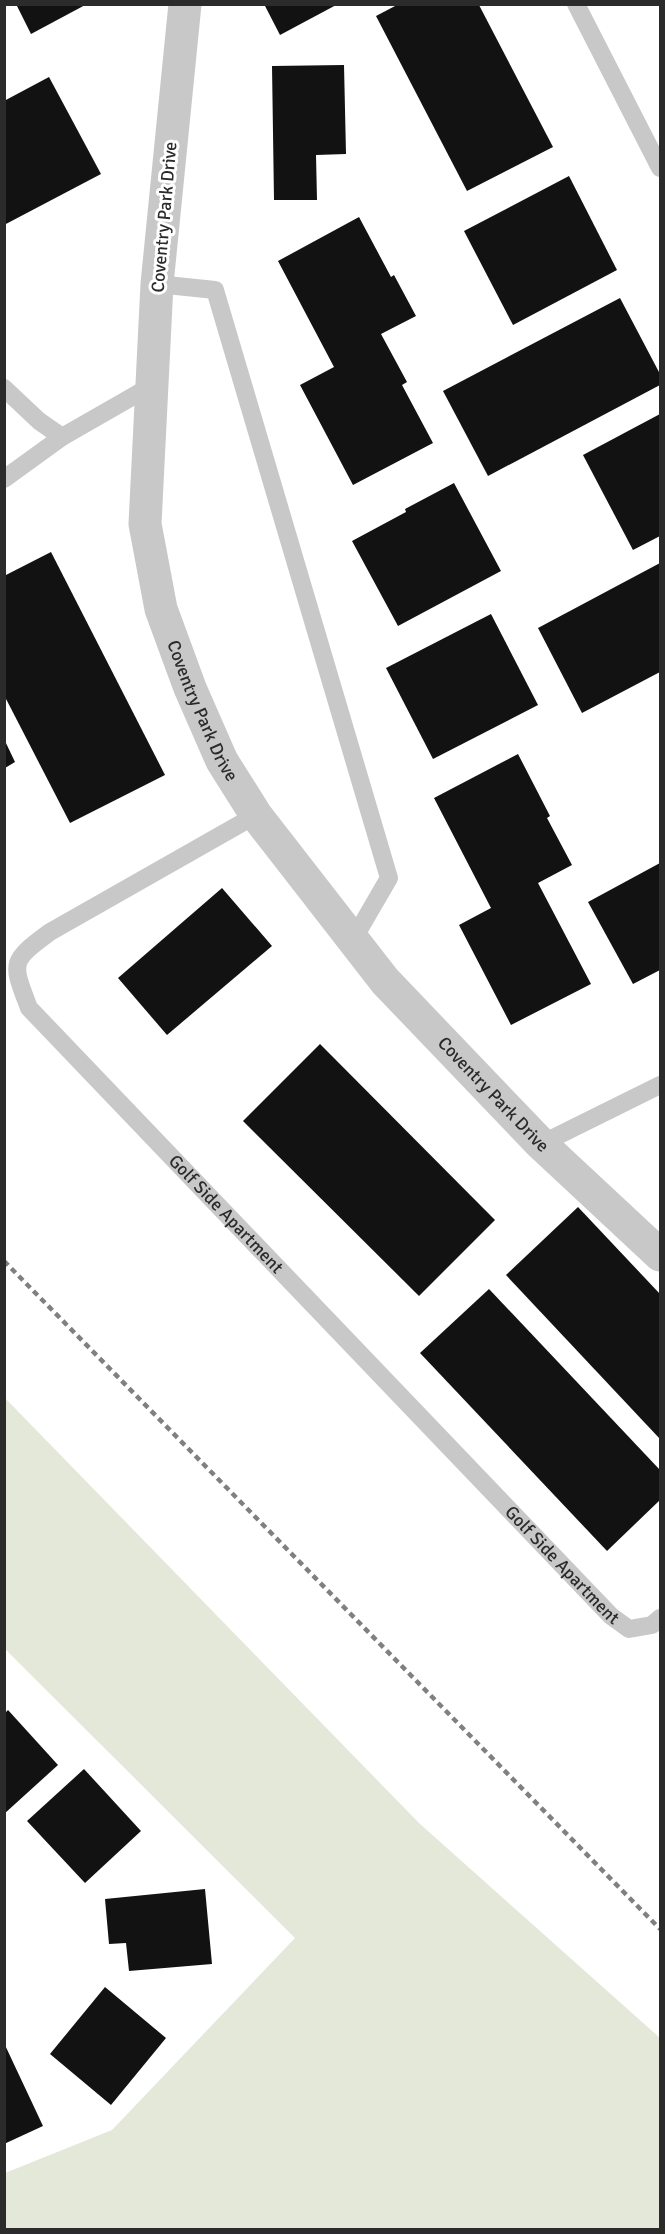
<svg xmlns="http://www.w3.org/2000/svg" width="665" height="2234" font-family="Signika,sans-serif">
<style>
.green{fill:#e4e8d9}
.building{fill:#121212}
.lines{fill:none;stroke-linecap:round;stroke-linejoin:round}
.lane{stroke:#c8c8c8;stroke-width:18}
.street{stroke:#c8c8c8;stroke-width:33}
.rail{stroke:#808080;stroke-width:4.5;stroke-dasharray:6 4.5;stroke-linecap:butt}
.labels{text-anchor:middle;stroke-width:6;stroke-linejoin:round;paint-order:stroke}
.street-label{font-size:18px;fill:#2b2b2b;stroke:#fff}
</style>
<rect width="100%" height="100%" fill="#fff"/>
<!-- green -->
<polygon class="green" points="4,1397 419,1823 660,2038 660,2229 5,2229 5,2173 112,2130 295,1938 5,1649"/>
<!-- building -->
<g class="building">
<polygon points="16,4 87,4 31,34"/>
<polygon points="264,4 338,4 280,35"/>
<polygon points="397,5 479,5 553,147 467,191 376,16"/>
<polygon points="344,65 346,154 316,155 317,200 274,200 272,66"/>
<polygon points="49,77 101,174 4,225 4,101"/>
<polygon points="569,176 617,270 513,325 464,231"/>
<polygon points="359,217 391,277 394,275 416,316 381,334 407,382 402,385 433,443 353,485 300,385 334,367 278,261"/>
<polygon points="620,298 660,374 660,385 488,476 443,391"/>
<polygon points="660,414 660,536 633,550 583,455"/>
<polygon points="454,483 501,571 398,626 352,541 406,512 405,509"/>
<polygon points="51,552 165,775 70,823 4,695 4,576"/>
<polygon points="660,563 660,672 582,713 538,628"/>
<polygon points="491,614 538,705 433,759 386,668"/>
<polygon points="5,741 15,762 5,768"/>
<polygon points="518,754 550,816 547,818 572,865 538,883 591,984 511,1025 459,925 491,908 434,798"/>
<polygon points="660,863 660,970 633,984 588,902"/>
<polygon points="222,888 272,946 167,1035 118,978"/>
<polygon points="320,1044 495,1220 419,1296 243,1121"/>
<polygon points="578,1207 660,1294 660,1439 506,1275"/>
<polygon points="489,1289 660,1470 660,1500 607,1551 420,1353"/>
<polygon points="8,1710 58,1765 4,1814 4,1714"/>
<polygon points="84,1769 141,1831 85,1883 27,1821"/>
<polygon points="205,1889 212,1964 129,1971 126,1943 109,1944 105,1899"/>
<polygon points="105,1987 166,2038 111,2105 50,2054"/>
<polygon points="4,2043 43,2126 4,2144"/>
</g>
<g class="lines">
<!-- lane -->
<g class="lane">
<polyline points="576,4 660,168"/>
<polyline points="157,284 215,290 389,878 353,940"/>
<polyline points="4,388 39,421 62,437 4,479"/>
<polyline points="62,437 151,386"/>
<path id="s1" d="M256,815L50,932C9,962 12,963 29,1008L611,1616L629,1629L652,1625L660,1618"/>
<polyline points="541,1144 660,1085"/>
</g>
<!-- street -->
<path class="street" id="s2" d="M185,4L157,284L145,524L161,609L190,688L222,761L256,815L385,981L541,1144L660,1255"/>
<!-- rail -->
<polyline class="rail" points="4,1261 660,1929"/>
</g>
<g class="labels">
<!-- street labels -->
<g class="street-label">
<text transform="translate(164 217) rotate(-85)" y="6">Coventry Park Drive</text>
<text dy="6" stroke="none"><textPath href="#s2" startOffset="718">Coventry Park Drive</textPath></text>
<text dy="6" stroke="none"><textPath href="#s2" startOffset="1203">Coventry Park Drive</textPath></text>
<text dy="6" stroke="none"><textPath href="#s1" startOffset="614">Golf Side Apartment</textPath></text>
<text dy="6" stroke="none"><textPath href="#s1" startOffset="1100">Golf Side Apartment</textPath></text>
</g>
</g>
<!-- border -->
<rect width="665" height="2234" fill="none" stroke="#2b2b2b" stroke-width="12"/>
</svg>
